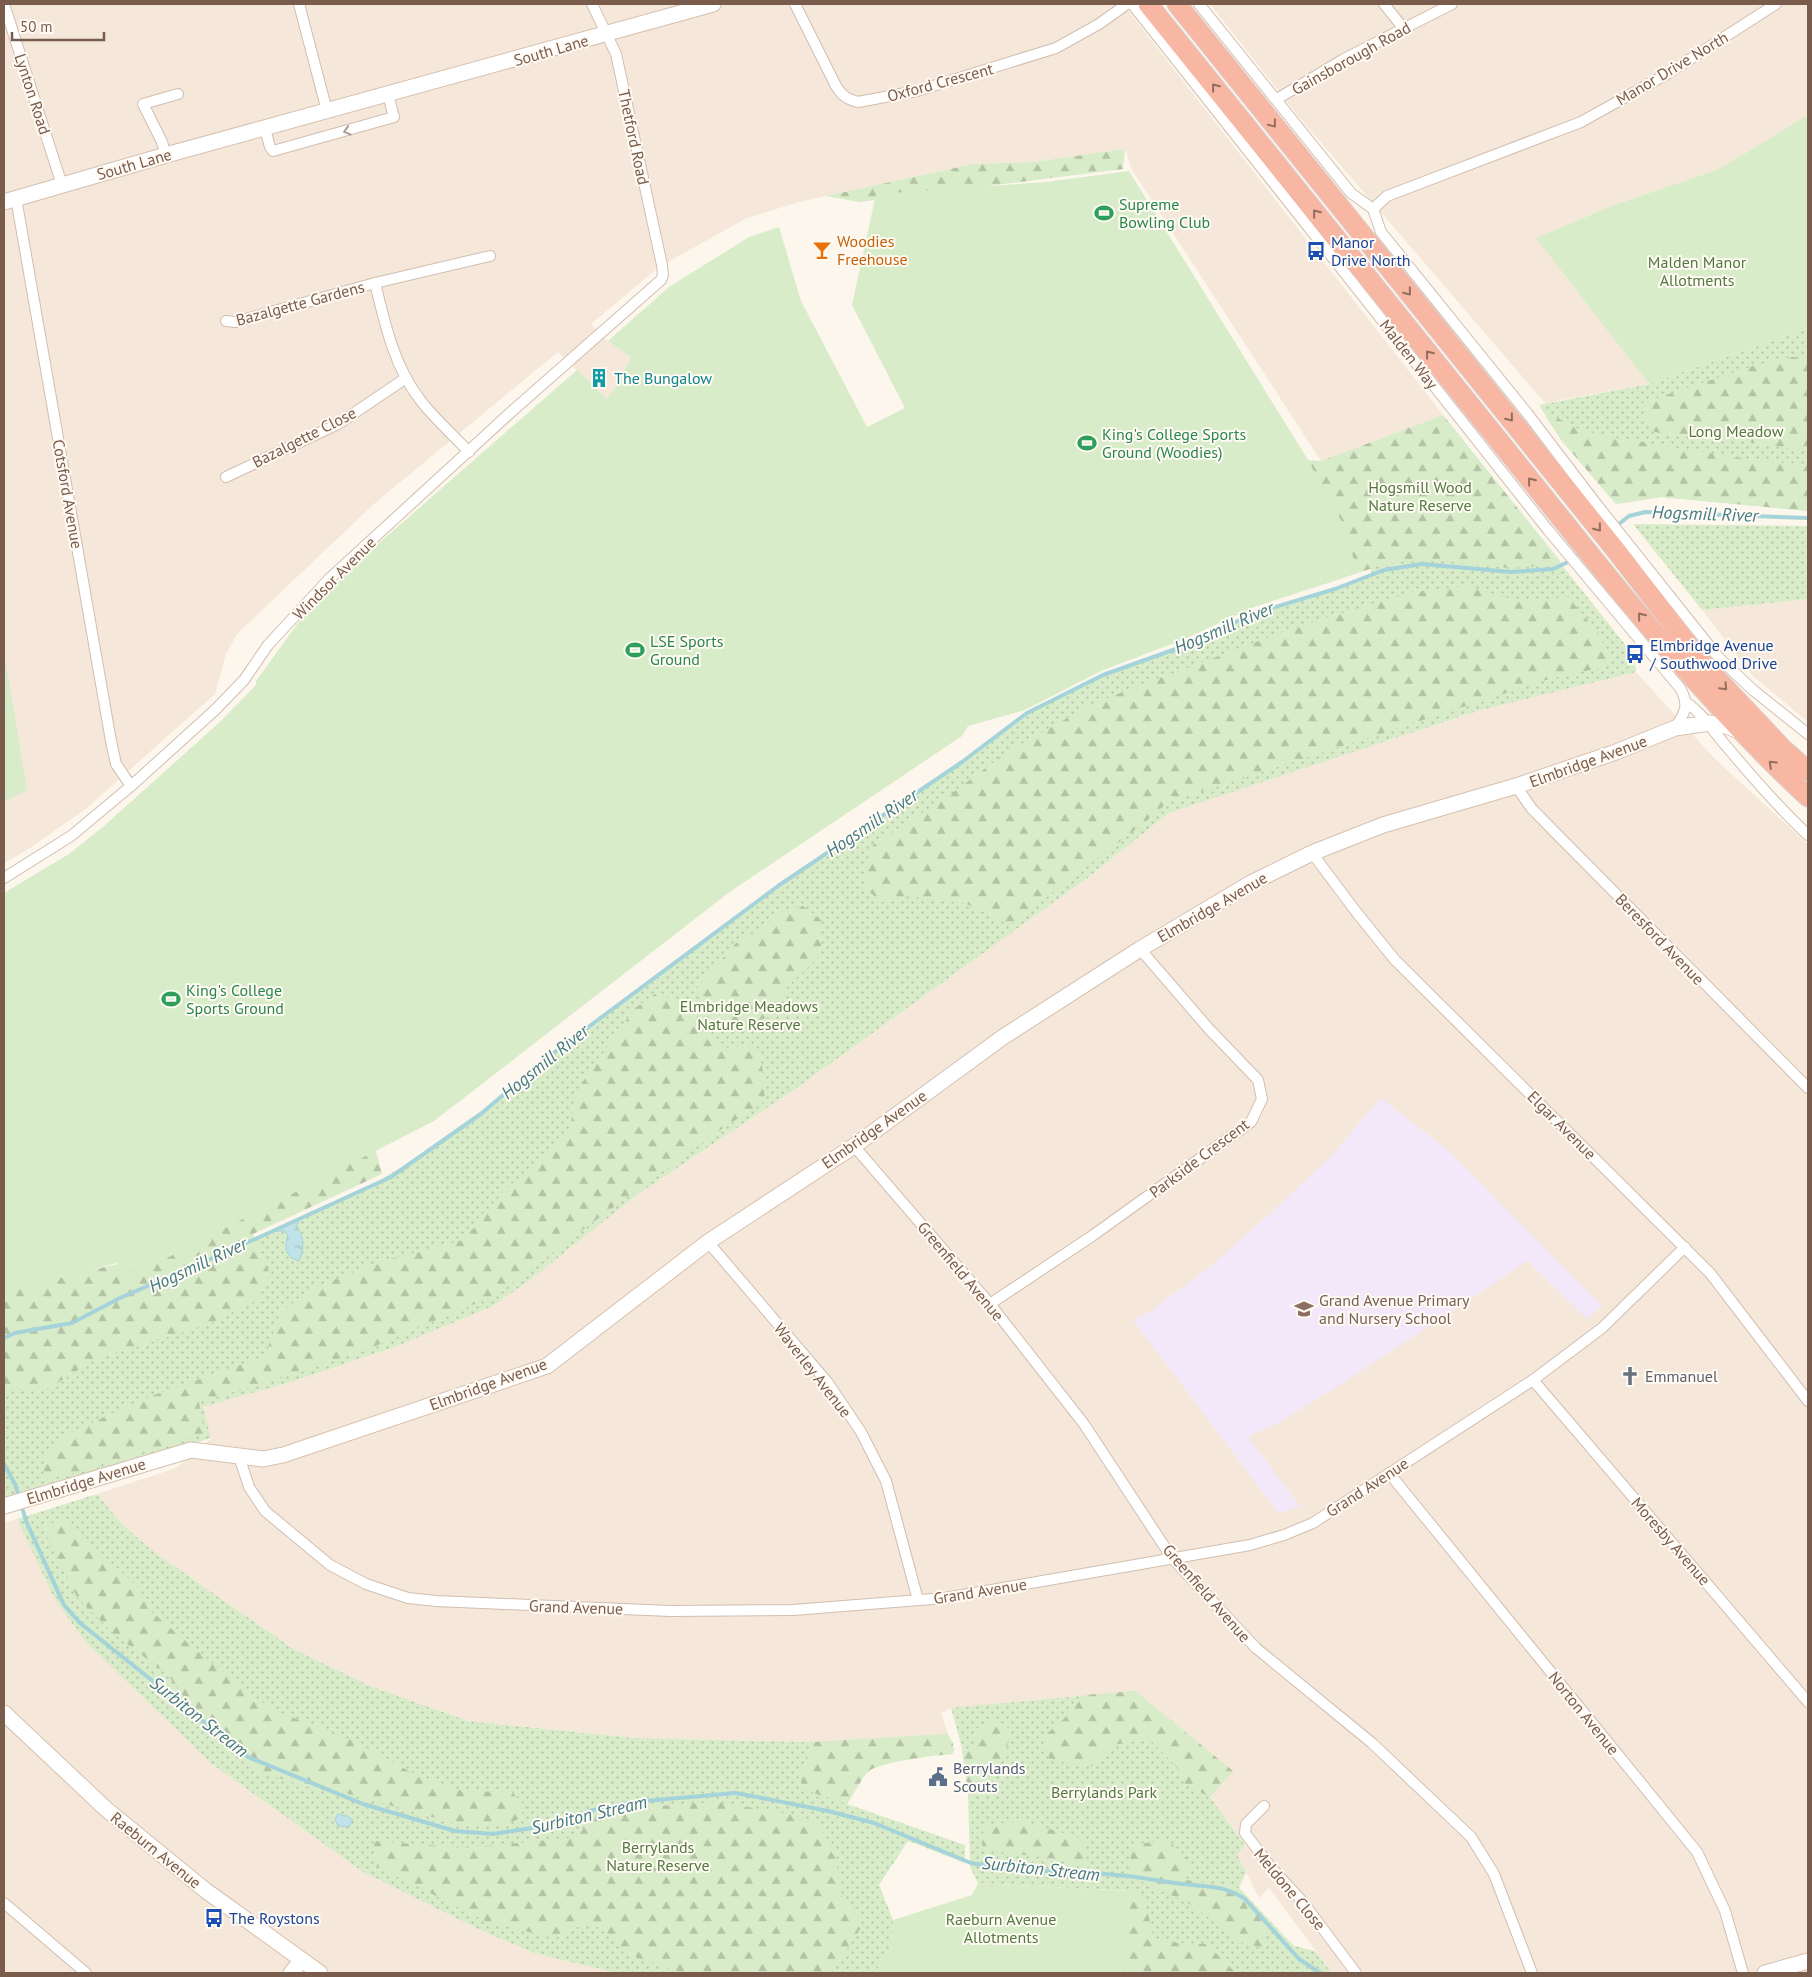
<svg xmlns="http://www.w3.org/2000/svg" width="1812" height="1977" font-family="'PT Sans',sans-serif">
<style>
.residential{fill:#f5e8da}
.education{fill:#f3e8fa}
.grass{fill:url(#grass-dots)}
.forest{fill:url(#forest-firs)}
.garden{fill:#d8ecc9}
.water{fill:url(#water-ripples);stroke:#a5d3da}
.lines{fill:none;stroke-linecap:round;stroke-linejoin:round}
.stream{stroke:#a5d3da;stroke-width:4}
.street-casing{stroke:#d1beb0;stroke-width:12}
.secondary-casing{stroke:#d6c0b0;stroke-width:17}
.highway-casing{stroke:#dad1cd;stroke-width:21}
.street{stroke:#fff;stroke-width:10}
.secondary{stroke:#fff;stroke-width:15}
.highway{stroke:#f7b7a3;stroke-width:19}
.oneway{stroke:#936e5e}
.oneway2{stroke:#af9d94}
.labels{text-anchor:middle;stroke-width:4;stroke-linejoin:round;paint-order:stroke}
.street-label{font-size:16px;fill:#7a5c4d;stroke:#fffaf3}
.leisure-label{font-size:16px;fill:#27864d;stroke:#fffaf3;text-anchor:start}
.food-label{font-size:16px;fill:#c56008;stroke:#fffaf3;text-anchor:start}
.transit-label{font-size:16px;fill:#164399;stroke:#fffaf3;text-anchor:start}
.park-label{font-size:16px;fill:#537a41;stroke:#fffaf3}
.culture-label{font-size:16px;fill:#0d838f;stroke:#fffaf3;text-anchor:start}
.education-label{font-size:16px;fill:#785e54;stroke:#fffaf3;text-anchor:start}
.worship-label{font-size:16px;fill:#5b616d;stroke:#fffaf3;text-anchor:start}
.service-label{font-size:16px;fill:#4e5e75;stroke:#fffaf3;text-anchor:start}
.water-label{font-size:18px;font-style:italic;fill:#437c86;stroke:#fffaf3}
</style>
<defs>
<pattern id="grass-dots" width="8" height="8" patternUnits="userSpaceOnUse" patternTransform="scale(1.25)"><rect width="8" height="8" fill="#d8ecc9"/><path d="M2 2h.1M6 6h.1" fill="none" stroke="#b4c2a5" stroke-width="1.8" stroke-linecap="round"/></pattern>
<pattern id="forest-firs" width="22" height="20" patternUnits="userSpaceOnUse" patternTransform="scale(1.25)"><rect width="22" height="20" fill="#d8ecc9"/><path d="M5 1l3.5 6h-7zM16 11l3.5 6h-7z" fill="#b4c2a5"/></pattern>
<pattern id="water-ripples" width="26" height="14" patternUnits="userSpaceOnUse" patternTransform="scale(1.25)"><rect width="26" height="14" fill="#bfe3e8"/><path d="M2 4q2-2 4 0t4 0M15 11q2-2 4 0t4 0" fill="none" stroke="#a0bbbe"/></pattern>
</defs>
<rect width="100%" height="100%" fill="#fdf6ec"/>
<!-- residential -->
<g class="residential">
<polygon points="4,4 1123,4 1443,415 1321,461 1132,170 1125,149 1033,162 973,164 799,202 747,218 659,267 591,324 608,341 631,356 613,391 605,398 558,352 375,503 237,634 226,654 215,694 87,808 27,850 4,863"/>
<polygon points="1210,4 1808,4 1808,115 1719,169 1614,205 1537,238 1649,384 1545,403 1299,117"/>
<polygon points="1808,599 1808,722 1753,676 1702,610"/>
<polygon points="1636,672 1714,758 1808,844 1808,1973 1332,1973 1269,1888 1259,1898 1237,1855 1245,1845 1210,1797 1233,1771 951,1708 941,1713 948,1734 812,1742 634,1738 468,1721 368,1685 292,1648 154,1552 121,1523 97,1494 176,1468 211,1439 202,1407 294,1381 395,1347 493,1306 530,1280 637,1195 798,1087 1086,879 1169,813 1477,711"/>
<polygon points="17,1519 54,1598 212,1764 363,1872 482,1931 537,1954 624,1973 4,1973 4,1523"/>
</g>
<!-- education -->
<polygon class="education" points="1381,1098 1450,1152 1602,1306 1587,1319 1527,1260 1498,1281 1338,1386 1278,1423 1248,1437 1300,1506 1279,1514 1133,1320 1149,1312 1211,1266 1272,1212 1330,1157"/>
<!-- grass -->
<g class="grass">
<polygon points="1808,328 1808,511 1661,497 1616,504 1562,441 1539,405 1649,384"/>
<polygon points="1443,415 1634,656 1636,672 1477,711 1169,813 1086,879 798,1087 637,1195 530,1280 493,1306 395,1347 294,1381 203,1407 211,1438 96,1475 36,1488 4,1497 4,1338 229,1251 370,1186 435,1147 482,1113 544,1060 667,967 845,841 962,762 1027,713 1107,674 1184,646 1255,613 1335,589 1372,575 1365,552"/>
<polygon points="1633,524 1808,526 1808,599 1702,610"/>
<polygon points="97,1494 121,1523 154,1552 292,1648 368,1685 468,1721 634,1738 812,1742 948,1734 955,1751 862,1755 847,1804 965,1845 965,1863 908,1841 879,1885 893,1920 892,1944 875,1973 618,1973 537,1954 482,1931 363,1872 212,1764 84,1640 54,1598 17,1519"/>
<polygon points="1135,1691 1233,1771 1210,1797 1245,1845 1237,1855 1246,1872 1239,1888 1294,1946 1315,1951 1332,1973 1123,1973 1131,1891 978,1883 970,1867 968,1791 962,1748 951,1708"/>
</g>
<!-- forest -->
<g class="forest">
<polygon points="1125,149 1123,169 859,202 826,196 973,164 1033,162"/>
<polygon points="1792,357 1808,358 1808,451 1709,436 1663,434 1652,431 1644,414 1642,403 1756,365"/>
<polygon points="1550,414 1577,428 1604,436 1758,461 1808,464 1808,511 1661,497 1616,504 1562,441 1545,416"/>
<polygon points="1443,415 1561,562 1550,565 1510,568 1421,559 1382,565 1254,607 1182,640 1103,670 1281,417 1308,460 1321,461"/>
<polygon points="1467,586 1518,601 1568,597 1599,634 1612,665 1549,679 1167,803 1144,823 1010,925 967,904 907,896 882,902 863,887 870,847 951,794 1007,752 1094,703 1285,631 1406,593"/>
<polygon points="803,906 821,920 821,955 787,987 770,1017 741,1025 709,1016 696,989 736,943 784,911"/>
<polygon points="655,994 674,999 689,1018 720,1048 756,1046 762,1065 765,1101 723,1128 593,1222 498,1294 373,1347 295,1374 199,1402 204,1433 113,1464 42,1480 46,1455 68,1434 143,1399 265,1356 280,1313 309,1290 379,1262 460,1241 478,1224 505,1189 546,1157 570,1130 575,1093 634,1009"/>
<polygon points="374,1144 382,1174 253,1234 270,1274 258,1300 207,1325 96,1359 49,1388 4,1391 4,1288 124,1263"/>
<polygon points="64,1519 140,1589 152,1612 203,1656 271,1709 354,1741 416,1775 462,1791 512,1792 526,1807 517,1820 491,1827 453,1823 354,1795 314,1789 259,1772 212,1735 168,1675 113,1633 77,1597 42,1527"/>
<polygon points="1135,1691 1233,1771 1210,1797 1185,1784 1177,1767 1149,1739 1113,1745 1091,1767 1050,1760 1042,1738 1067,1716 1084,1695"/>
<polygon points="992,1721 1006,1724 1011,1735 997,1774 988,1785 967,1785 962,1751 977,1748 976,1729"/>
<path d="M947,1734L953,1743V1754C937,1755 880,1762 869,1771C862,1777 853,1796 847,1804L808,1791L801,1783V1772L812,1742Z"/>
<polygon points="715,1802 784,1813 817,1822 836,1854 840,1895 856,1909 861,1928 831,1972 682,1973 624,1953 611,1935 588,1922 555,1938 487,1922 375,1865 374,1841 466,1848 578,1837 583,1829 577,1819 643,1807"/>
<polygon points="1023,1821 1083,1839 1088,1869 1057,1859 982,1850 984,1825"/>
<polygon points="1168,1841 1191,1861 1186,1880 1239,1888 1269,1921 1268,1931 1262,1948 1236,1941 1227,1930 1185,1901 1149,1886 1129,1874 1132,1844"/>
<polygon points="1131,1891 1143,1894 1154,1939 1180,1943 1207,1944 1236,1973 1123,1973"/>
</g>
<!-- garden -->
<g class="garden">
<polygon points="1808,115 1808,328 1649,384 1536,238 1614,205 1719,169"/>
<polygon points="1129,171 1308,460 1343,524 1358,573 1254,607 1182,640 1103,670 1025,710 968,726 962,736 731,891 434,1121 171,1256 120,1276 117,1263 4,1293 4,893 69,854 104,826 221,721 256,685 256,681 301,619 363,557 577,370 606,398 613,391 631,357 608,341 669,287 749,237 779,227 801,301 867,427 905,408 852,305 876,194 1046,182"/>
<polygon points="4,651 27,790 4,802"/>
<polygon points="978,1883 1131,1891 1123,1973 875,1973 892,1944 893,1920 972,1895"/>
</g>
<!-- water -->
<g class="water">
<path d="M300,1218L296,1227C305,1235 304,1250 299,1261C285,1257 284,1248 288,1235L284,1231H273Z"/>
<polygon points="338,1814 347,1816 353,1820 349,1827 338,1826 335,1819"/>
</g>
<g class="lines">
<!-- stream -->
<g class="stream">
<polyline points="1615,527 1629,516 1645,512 1808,518"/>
<polyline points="4,1338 15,1333 72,1323 120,1298 229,1251 391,1177 482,1113 544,1060 778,886 962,762 1027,713 1103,675 1184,646 1255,613 1335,589 1384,570 1422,564 1511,572 1553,569 1568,562 1581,552"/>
<polyline points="4,1464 15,1484 19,1497"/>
<path d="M21,1504L26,1521L64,1605L80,1623L248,1757L363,1804L455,1831L493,1834L538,1827L593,1810L633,1802L736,1793L828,1811L874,1823L971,1863C1022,1873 1075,1870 1127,1876C1146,1878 1164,1882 1183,1884C1207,1887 1224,1885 1245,1899L1299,1959L1320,1973"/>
</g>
<!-- street casing -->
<g class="street-casing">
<g id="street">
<polyline points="4,4 62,185"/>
<polyline points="299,4 327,111"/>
<path d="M795,4L836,86C842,96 847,99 858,102L917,91L1056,48L1099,24L1127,4"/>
<path d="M1132,4L1548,530L1680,688C1690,705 1685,713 1675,728"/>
<polyline points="1199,4 1351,193 1373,209 1381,232 1527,413 1594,501 1719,658 1753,690 1808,734"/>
<polyline points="1384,4 1404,29"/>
<polyline points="1277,99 1344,59 1452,4"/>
<polyline points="265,129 270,147 273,151 394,117 388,95"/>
<polyline points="166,155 162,142 143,104 178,94"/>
<polyline points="16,198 111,741 116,764 131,786"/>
<polyline points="1373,209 1387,196 1581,122 1667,74 1776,4"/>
<path d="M375,283C385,324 394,367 421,401C435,419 453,435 469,452"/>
<polyline points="226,321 235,322 375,283 490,256"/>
<polyline points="226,477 338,424 406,378"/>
<path d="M1686,702C1706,717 1712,730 1727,747C1753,778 1779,808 1808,835"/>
<polyline points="1516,786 1532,809 1808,1088"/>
<polyline points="1312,853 1357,913 1395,960 1710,1273 1808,1401"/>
<polyline points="4,878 71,836 131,786 215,710 244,680 268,645 329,579 510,413 661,280 663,275 662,265 616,54 592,4"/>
<polyline points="854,1146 990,1304 1084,1424 1172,1558 1256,1648 1372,1743 1471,1837 1494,1874 1532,1973"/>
<polyline points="708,1242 828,1383 861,1432 886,1481 918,1600"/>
<polyline points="990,1304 1092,1236 1251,1122 1262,1099 1258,1080 1209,1029 1140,949"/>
<polyline points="1533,1380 1808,1702"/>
<polyline points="239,1456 249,1487 265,1511 330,1565 366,1584 408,1598 436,1601 670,1611 793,1610 945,1598 1250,1545 1284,1535 1313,1523 1533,1380 1602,1328 1685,1247"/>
<polyline points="1389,1473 1697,1852 1725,1911 1743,1973"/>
<polyline points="1264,1806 1246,1824 1245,1833 1270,1866 1302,1901 1356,1973"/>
<polyline points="4,1903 86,1973"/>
</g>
</g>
<!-- secondary casing -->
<g class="secondary-casing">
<g id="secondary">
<polyline points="4,202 166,155 713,4"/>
<polyline points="4,1506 191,1450 263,1459 283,1455 547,1366 708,1242 854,1146 1003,1037 1140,949 1251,883 1312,853 1383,825 1516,786 1616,752 1675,728 1710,723 1729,727 1741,732"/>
<polyline points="4,1713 106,1809 205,1890 320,1973"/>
<polyline points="291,1973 301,1961"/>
<polyline points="1765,1973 1808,1961"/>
</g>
</g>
<!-- highway casing -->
<g class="highway-casing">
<g id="highway">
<path d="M1148,4C1269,155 1391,306 1512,457C1606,574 1698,695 1808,797"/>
<polyline points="1177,4 1618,553 1704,665 1782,748 1808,771"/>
</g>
</g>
<!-- street -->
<use href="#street" class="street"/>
<!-- secondary -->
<use href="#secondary" class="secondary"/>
<!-- highway -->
<use href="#highway" class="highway"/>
</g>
<!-- one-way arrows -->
<defs><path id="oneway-chevron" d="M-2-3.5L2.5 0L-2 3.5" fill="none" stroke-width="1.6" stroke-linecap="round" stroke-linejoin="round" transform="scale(1.25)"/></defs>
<g class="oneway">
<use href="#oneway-chevron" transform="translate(1215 87) rotate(-129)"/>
<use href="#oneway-chevron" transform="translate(1273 124) rotate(51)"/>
<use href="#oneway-chevron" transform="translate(1316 213) rotate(-129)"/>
<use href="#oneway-chevron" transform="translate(1408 292) rotate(51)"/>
<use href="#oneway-chevron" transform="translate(1429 354) rotate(-129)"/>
<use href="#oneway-chevron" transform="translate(1510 418) rotate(51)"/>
<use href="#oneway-chevron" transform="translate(1531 481) rotate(-129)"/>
<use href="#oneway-chevron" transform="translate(1598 528) rotate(51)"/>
<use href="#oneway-chevron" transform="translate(1641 616) rotate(-129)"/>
<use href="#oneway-chevron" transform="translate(1724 687) rotate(47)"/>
<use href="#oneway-chevron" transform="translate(1772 764) rotate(-137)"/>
</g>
<use class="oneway2" href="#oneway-chevron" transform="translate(347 131) rotate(164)"/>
<!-- icons -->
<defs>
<g id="stadium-bare" transform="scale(1.5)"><path d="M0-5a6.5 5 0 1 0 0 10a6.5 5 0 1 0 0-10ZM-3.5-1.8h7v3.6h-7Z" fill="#2e9e5b" stroke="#fffaf3" stroke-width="2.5" paint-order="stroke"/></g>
<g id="bar-bare" transform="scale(1.5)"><path d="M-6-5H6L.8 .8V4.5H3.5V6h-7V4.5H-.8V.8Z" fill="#e8710a" stroke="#fffaf3" stroke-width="2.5" paint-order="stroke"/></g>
<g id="bus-bare" transform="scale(1.5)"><path d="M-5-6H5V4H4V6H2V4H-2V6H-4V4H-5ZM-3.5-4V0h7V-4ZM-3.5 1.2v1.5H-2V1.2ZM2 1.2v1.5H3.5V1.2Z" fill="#1a4fb4" stroke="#fffaf3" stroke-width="2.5" paint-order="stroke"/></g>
<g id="building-bare" transform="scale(1.5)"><path d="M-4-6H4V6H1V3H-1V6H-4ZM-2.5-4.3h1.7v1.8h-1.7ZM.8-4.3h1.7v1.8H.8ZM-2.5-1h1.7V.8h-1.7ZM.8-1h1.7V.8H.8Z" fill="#0f9aa8" stroke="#fffaf3" stroke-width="2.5" paint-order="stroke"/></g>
<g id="school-bare" transform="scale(1.5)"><path d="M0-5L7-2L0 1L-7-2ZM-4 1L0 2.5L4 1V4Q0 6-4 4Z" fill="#8d6e63" stroke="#fffaf3" stroke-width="2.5" paint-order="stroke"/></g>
<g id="church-bare" transform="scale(1.5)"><path d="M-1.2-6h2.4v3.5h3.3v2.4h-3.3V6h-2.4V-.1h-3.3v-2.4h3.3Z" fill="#6b7280" stroke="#fffaf3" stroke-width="2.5" paint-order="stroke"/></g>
<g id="civic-bare" transform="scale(1.5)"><path d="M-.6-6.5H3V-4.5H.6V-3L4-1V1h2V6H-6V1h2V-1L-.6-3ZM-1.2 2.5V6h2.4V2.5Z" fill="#5c6f8a" stroke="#fffaf3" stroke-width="2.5" paint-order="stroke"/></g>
</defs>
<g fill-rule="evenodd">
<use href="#stadium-bare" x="1104" y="213"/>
<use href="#bar-bare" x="822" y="250"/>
<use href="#bus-bare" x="1316" y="251"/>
<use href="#building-bare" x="599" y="378"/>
<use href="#stadium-bare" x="1087" y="443"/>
<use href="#stadium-bare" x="635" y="650"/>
<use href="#bus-bare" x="1635" y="654"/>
<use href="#stadium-bare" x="171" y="999"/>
<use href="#school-bare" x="1304" y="1309"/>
<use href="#church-bare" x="1630" y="1376"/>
<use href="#civic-bare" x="938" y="1777"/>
<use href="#bus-bare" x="214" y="1918"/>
</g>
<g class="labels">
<!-- street labels -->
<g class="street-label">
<text transform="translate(551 50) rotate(-16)" y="6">South Lane</text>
<text transform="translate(1351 58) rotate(-29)" y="6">Gainsborough Road</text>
<text transform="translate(1672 68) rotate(-31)" y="6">Manor Drive North</text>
<text transform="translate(940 82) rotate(-15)" y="6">Oxford Crescent</text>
<text transform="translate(33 94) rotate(72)" y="6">Lynton Road</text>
<text transform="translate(634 137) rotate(78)" y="6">Thetford Road</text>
<text transform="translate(134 164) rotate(-16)" y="6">South Lane</text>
<text transform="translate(300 303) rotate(-15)" y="6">Bazalgette Gardens</text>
<text transform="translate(1409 354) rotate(52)" y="6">Malden Way</text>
<text transform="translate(304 437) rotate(-27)" y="6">Bazalgette Close</text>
<text transform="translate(68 494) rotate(80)" y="6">Cotsford Avenue</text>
<text transform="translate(334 578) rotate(-45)" y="6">Windsor Avenue</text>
<text transform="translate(1588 761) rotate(-20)" y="6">Elmbridge Avenue</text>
<text transform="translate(1212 907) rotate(-30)" y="6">Elmbridge Avenue</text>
<text transform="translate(1660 939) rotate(46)" y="6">Beresford Avenue</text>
<text transform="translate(1562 1125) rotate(45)" y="6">Elgar Avenue</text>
<text transform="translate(874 1129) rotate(-35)" y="6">Elmbridge Avenue</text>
<text transform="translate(1199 1158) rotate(-37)" y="6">Parkside Crescent</text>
<text transform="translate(961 1271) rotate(50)" y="6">Greenfield Avenue</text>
<text transform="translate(813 1370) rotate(52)" y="6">Waverley Avenue</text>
<text transform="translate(488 1384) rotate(-20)" y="6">Elmbridge Avenue</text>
<text transform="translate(86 1481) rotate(-17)" y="6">Elmbridge Avenue</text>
<text transform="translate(1367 1487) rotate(-33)" y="6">Grand Avenue</text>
<text transform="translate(1671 1541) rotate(49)" y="6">Moresby Avenue</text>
<text transform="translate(980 1591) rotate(-9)" y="6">Grand Avenue</text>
<text transform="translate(1207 1593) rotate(49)" y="6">Greenfield Avenue</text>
<text transform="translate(576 1607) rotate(2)" y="6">Grand Avenue</text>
<text transform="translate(1584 1713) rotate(51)" y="6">Norton Avenue</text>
<text transform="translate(156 1850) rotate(39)" y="6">Raeburn Avenue</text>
<text transform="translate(1290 1889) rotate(50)" y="6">Meldone Close</text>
</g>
<!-- leisure labels -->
<g class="leisure-label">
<text x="1119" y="210">Supreme<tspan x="1119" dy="18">Bowling Club</tspan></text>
<text x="1102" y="440">King's College Sports<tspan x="1102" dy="18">Ground (Woodies)</tspan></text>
<text x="650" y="647">LSE Sports<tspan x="650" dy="18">Ground</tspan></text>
<text x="186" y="996">King's College<tspan x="186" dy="18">Sports Ground</tspan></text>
</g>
<!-- food labels -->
<g class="food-label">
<text x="837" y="247">Woodies<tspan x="837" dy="18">Freehouse</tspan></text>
</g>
<!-- transit labels -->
<g class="transit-label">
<text x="1331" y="248">Manor<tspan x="1331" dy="18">Drive North</tspan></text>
<text x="1650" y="651">Elmbridge Avenue<tspan x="1650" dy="18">/ Southwood Drive</tspan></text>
<text x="229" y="1924">The Roystons</text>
</g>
<!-- park labels -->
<g class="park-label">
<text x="1697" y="268">Malden Manor<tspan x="1697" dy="18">Allotments</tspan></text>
<text x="1736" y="437">Long Meadow</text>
<text x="1420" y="493">Hogsmill Wood<tspan x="1420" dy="18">Nature Reserve</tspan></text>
<text x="749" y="1012">Elmbridge Meadows<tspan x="749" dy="18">Nature Reserve</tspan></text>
<text x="1104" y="1798">Berrylands Park</text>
<text x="658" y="1853">Berrylands<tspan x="658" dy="18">Nature Reserve</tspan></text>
<text x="1001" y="1925">Raeburn Avenue<tspan x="1001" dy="18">Allotments</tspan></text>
</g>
<!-- culture labels -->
<g class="culture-label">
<text x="614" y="384">The Bungalow</text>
</g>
<!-- education labels -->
<g class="education-label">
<text x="1319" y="1306">Grand Avenue Primary<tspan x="1319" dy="18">and Nursery School</tspan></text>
</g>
<!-- worship labels -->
<g class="worship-label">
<text x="1645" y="1382">Emmanuel</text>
</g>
<!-- service labels -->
<g class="service-label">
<text x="953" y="1774">Berrylands<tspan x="953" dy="18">Scouts</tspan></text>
</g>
<!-- water labels -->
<g class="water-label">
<text transform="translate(1705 514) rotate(2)" y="6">Hogsmill River</text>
<text transform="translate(1224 628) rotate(-23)" y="6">Hogsmill River</text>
<text transform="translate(872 823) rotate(-34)" y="6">Hogsmill River</text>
<text transform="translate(545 1062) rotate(-39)" y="6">Hogsmill River</text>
<text transform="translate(198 1265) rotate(-25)" y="6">Hogsmill River</text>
<text transform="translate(199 1717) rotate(38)" y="6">Surbiton Stream</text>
<text transform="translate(589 1815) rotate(-13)" y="6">Surbiton Stream</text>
<text transform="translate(1041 1869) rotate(6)" y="6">Surbiton Stream</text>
</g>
</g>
<!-- border -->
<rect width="1812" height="1977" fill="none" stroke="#7a5c4d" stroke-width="10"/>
<!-- scale -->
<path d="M12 32v8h92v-8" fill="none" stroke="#7a5c4d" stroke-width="2.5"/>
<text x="20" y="32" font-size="15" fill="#7a5c4d" stroke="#fffaf3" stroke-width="4" paint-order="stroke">50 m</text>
</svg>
